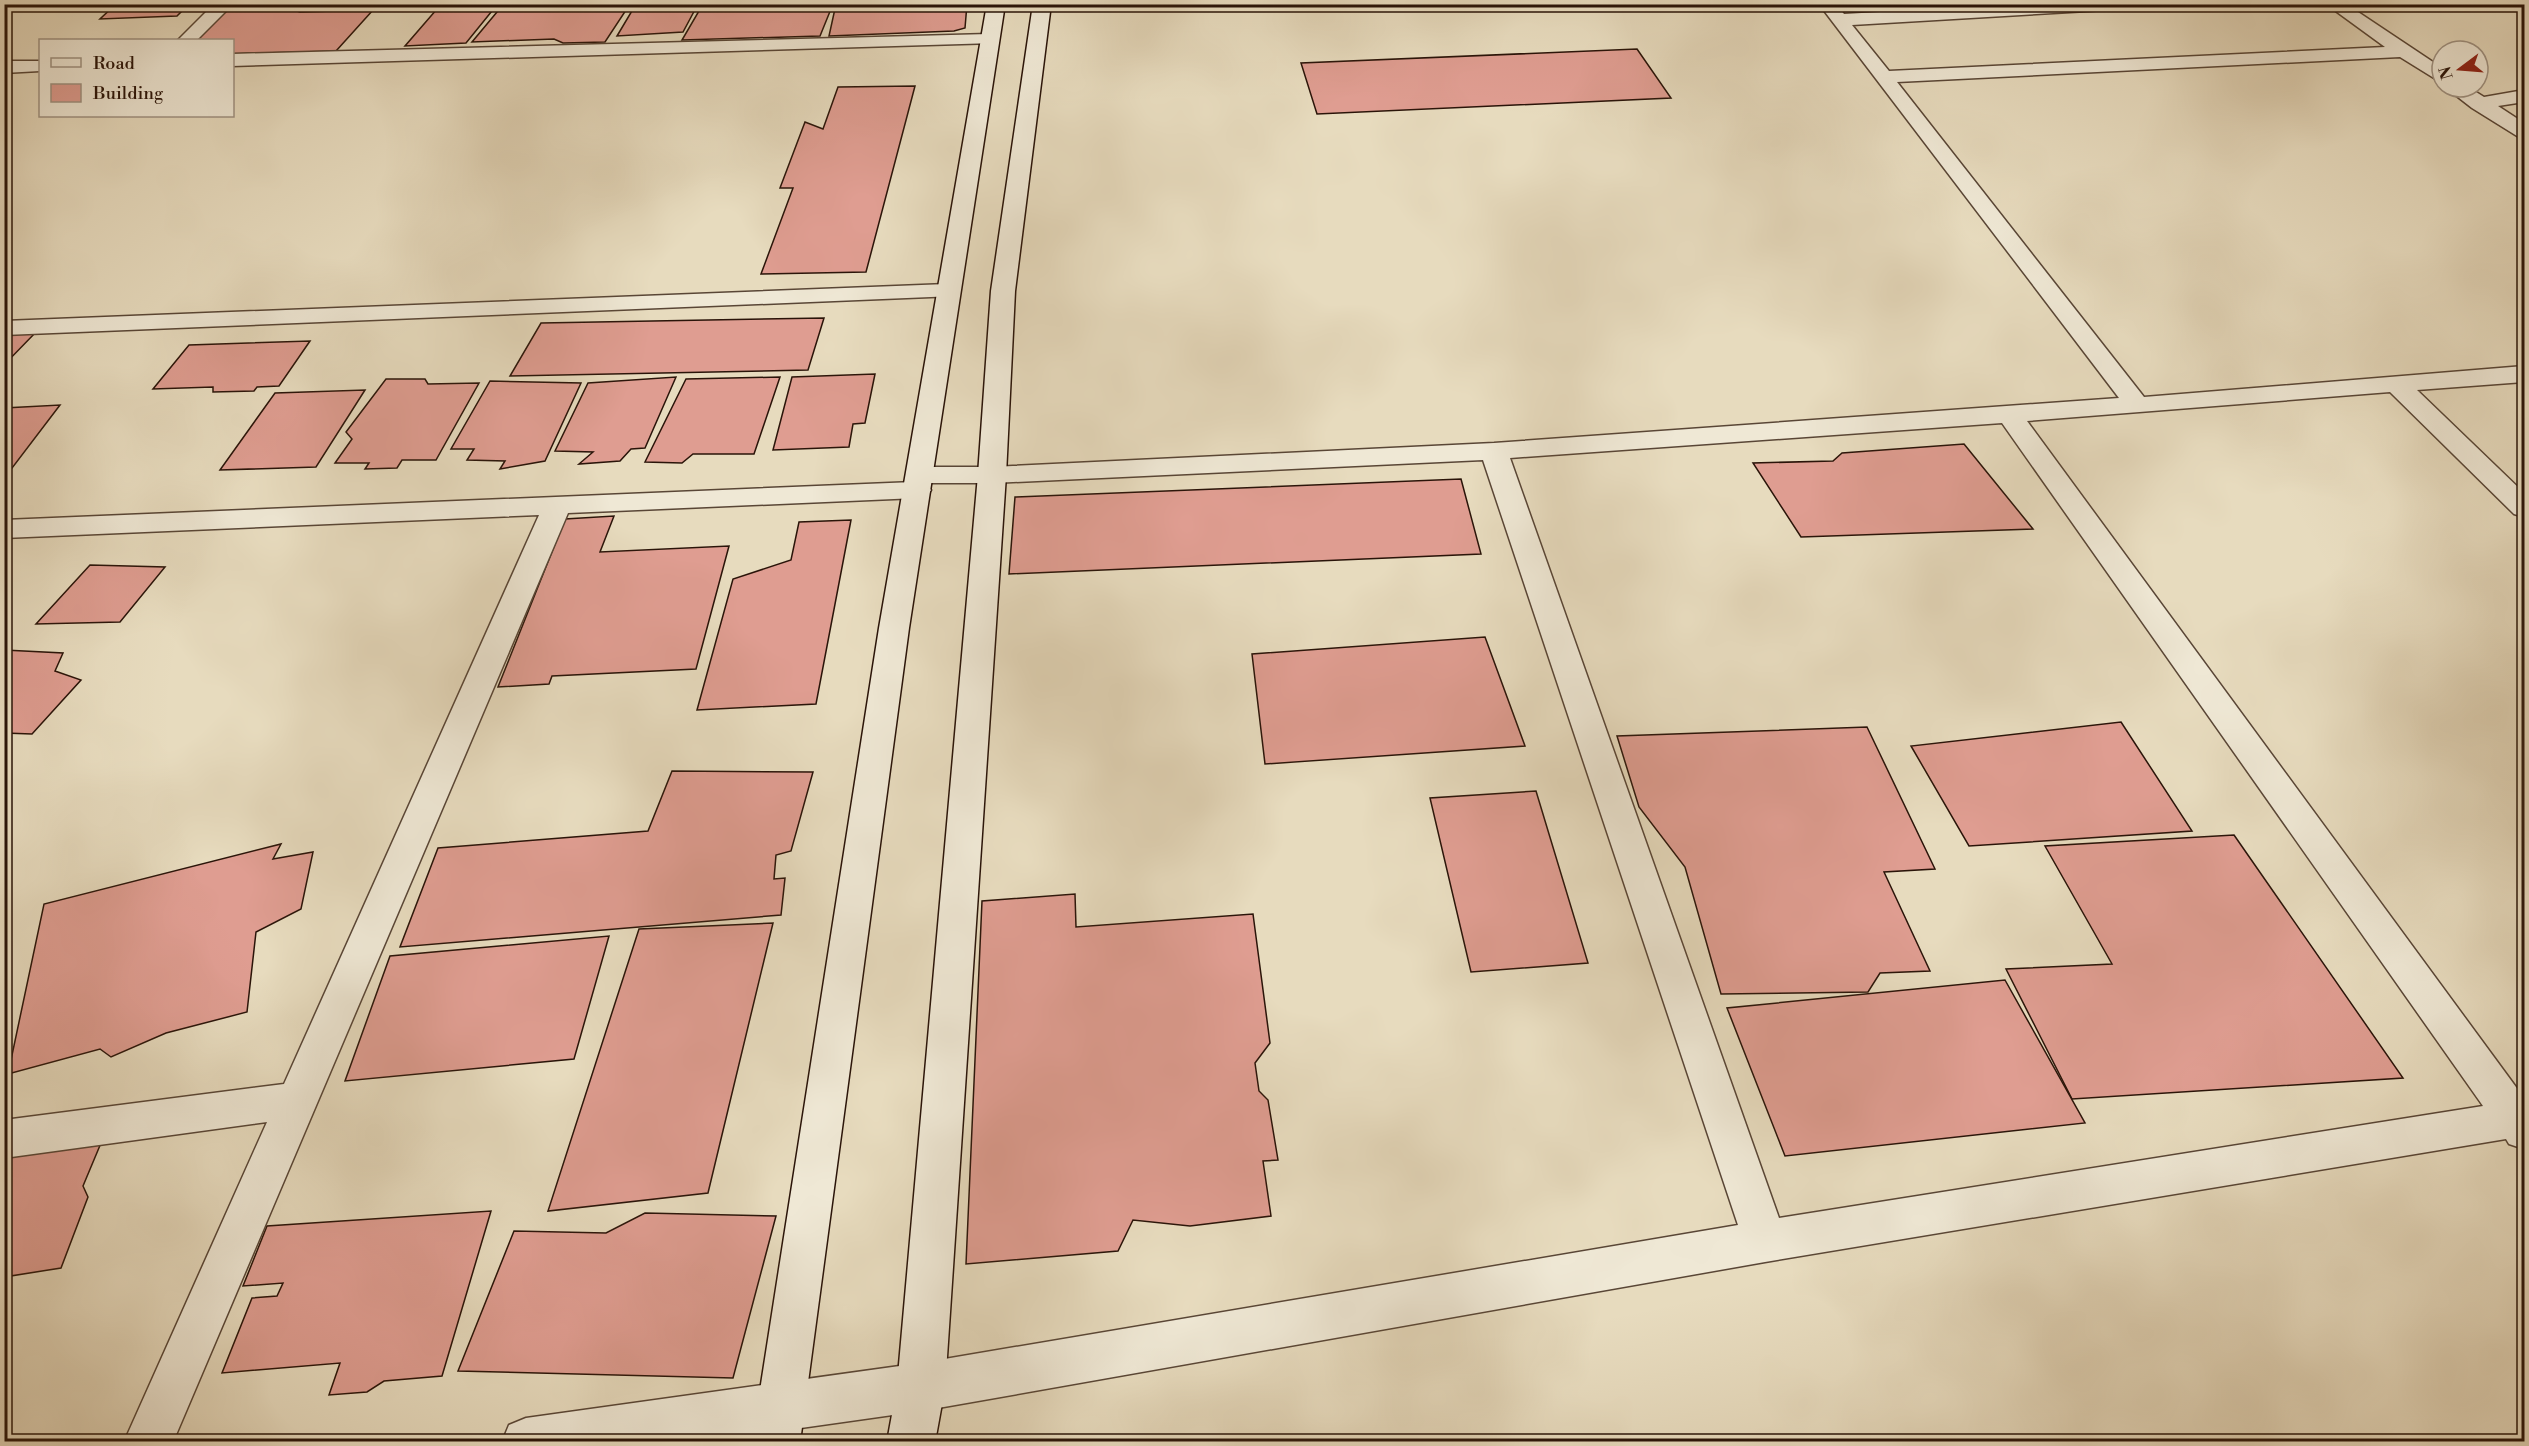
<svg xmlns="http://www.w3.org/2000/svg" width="2529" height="1446" font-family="'Libre Bodoni',serif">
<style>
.building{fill:#df9d91;stroke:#2a1409;stroke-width:1.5}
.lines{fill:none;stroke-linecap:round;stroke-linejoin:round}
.street-casing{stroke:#594636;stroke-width:3}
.secondary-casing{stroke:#2a1409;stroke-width:3}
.street{fill:#efe8d5;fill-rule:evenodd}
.secondary{fill:#efe8d5;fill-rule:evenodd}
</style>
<rect width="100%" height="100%" fill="#e7dbbe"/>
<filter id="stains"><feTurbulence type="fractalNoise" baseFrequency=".00333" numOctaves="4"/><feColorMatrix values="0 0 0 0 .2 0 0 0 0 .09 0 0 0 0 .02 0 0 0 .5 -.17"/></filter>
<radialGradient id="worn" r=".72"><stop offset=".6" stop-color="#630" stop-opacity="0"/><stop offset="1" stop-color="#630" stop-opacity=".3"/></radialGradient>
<!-- building -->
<g class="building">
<polygon points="116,4 189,4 177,16 100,19"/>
<polygon points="541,4 630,4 605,42 563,43 554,39 472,42 502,6"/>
<polygon points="636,4 698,4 683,32 617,36"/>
<polygon points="703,4 833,4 820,36 682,40"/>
<polygon points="836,4 967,4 965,28 954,31 829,36"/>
<polygon points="496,6 466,43 405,46 437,9"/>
<polygon points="293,10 300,12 373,10 336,51 232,54 232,40 192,40 224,11"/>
<polygon points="1637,49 1671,98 1317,114 1301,63"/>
<polygon points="915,86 866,272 761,274 793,188 780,188 805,122 823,129 838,87"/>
<polygon points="824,318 808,370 510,376 541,323"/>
<polygon points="36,332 4,365 4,333"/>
<polygon points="310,341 279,386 257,387 254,391 213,392 213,387 153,389 189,345"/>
<polygon points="875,374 865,423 853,424 849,447 773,450 792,377"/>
<polygon points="676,377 645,448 631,449 620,461 579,464 593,452 555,451 588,383"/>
<polygon points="780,377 754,454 693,454 682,463 645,462 686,379"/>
<polygon points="386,379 425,379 428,384 479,383 436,460 402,460 397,468 365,469 369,463 335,463 352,439 346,432"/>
<polygon points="490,381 581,383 545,461 500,469 505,461 467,460 474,449 451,449"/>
<polygon points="365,390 316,467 220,470 275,393"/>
<polygon points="60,405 6,476 4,477 4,408"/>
<polygon points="1964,444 2033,529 1801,537 1753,463 1833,461 1842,453"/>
<polygon points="1461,479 1481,554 1009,574 1015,497"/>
<polygon points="614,516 600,552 729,546 696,669 552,676 549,684 498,687 565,519"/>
<polygon points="851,520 816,704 697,710 733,579 791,560 799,522"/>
<polygon points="90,565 165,567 120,622 36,624"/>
<polygon points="1485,637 1525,746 1265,764 1252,654"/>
<polygon points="4,650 63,653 55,671 81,680 32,734 4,733"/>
<polygon points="2121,722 2192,831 1969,846 1911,746"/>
<polygon points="1867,727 1935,869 1884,872 1930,971 1880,973 1868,992 1721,994 1685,867 1639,807 1617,736"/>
<polygon points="672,771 813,772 791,851 776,855 774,879 785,878 781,915 400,947 438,848 648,831"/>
<polygon points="1536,791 1588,963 1471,972 1430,798"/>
<polygon points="2234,835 2403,1078 2072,1099 2006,969 2112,964 2045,846"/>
<polygon points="281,844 273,859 313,852 301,909 256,932 247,1012 166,1033 111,1057 100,1049 8,1074 44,904"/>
<polygon points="1075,894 1076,927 1253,914 1270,1043 1255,1063 1259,1091 1268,1100 1278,1160 1263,1161 1271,1216 1190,1226 1133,1220 1118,1251 966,1264 982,901"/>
<polygon points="773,923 708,1193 548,1211 639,929"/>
<polygon points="609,936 574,1059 345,1081 390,956"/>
<polygon points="2005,980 2085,1123 1785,1156 1727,1008"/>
<polygon points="101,1143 83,1186 88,1197 61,1268 4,1277 4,1167 9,1156"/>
<polygon points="491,1211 442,1376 384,1381 367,1392 329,1395 340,1363 222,1373 252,1298 277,1296 283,1283 243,1286 267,1226"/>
<polygon points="645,1213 776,1216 733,1378 458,1371 514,1231 606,1233"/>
</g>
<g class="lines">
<!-- street casing -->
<g class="street-casing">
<g id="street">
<polygon points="214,4 233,4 197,40 178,40"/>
<path d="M1819,4H1836L1844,14L2020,4H2130L2122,9L1852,25L1889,71L2385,47L2326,4H2346L2442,68V83L2400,57L1897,82L2144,397L2524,366V382L2417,390L2524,493V517L2514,514L2390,392L2027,421L2524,1098V1149L2509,1144L2506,1139L1765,1262L921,1411L702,1442H502L509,1425L526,1418L921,1363L1738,1225L1483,460L992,483H924L931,490L927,496L917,498L568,513L173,1442H124L267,1122L4,1158V1120L284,1084L539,515L4,538V520L914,482L906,475L910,469L920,467H992L1494,443L2119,398ZM2002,423L2483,1106L1779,1218L1510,458Z"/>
<polygon points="989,34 998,39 995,43 232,66 232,54"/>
<polygon points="4,61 40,61 40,71 4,73"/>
<polygon points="2445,87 2468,87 2484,97 2524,90 2524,102 2498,106 2524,123 2524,138 2517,136 2472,108"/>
<polygon points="947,284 955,286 959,291 955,296 4,335 4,321"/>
</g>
</g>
<!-- secondary casing -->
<g class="secondary-casing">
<g id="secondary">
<polygon points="987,4 1005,4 909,628 800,1442 752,1442 879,628"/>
<polygon points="1033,4 1051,4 1015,291 1006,475 945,1387 935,1442 887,1442 897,1387 978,475 991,291"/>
</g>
</g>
<!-- street -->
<use href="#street" class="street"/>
<!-- secondary -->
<use href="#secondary" class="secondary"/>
</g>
<!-- margin -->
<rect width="2529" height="1446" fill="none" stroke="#e7dbbe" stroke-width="24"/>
<rect x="6" y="6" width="2517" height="1434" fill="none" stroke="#2a1409" stroke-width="3"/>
<rect x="12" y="12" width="2505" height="1422" fill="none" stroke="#2a1409" stroke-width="1.5"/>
<!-- legend -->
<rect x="39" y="39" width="195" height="78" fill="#efe8d5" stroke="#a09383" stroke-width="1.5"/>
<rect x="51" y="58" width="30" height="9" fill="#efe8d5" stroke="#a09383" stroke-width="1.5"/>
<text x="93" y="69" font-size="18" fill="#2a1409">Road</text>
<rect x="51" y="84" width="30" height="18" fill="#df9d91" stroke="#a09383" stroke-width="1.5"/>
<text x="93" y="99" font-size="18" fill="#2a1409">Building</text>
<!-- north arrow -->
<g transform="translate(2460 69) rotate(254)"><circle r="28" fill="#efe8d5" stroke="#a09383" stroke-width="1.5"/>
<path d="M0-4.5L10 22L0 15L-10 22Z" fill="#8f2418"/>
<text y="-9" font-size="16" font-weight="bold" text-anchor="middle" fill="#2a1409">N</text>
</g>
<rect width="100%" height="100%" filter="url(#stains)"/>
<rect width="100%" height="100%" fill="url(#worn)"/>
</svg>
